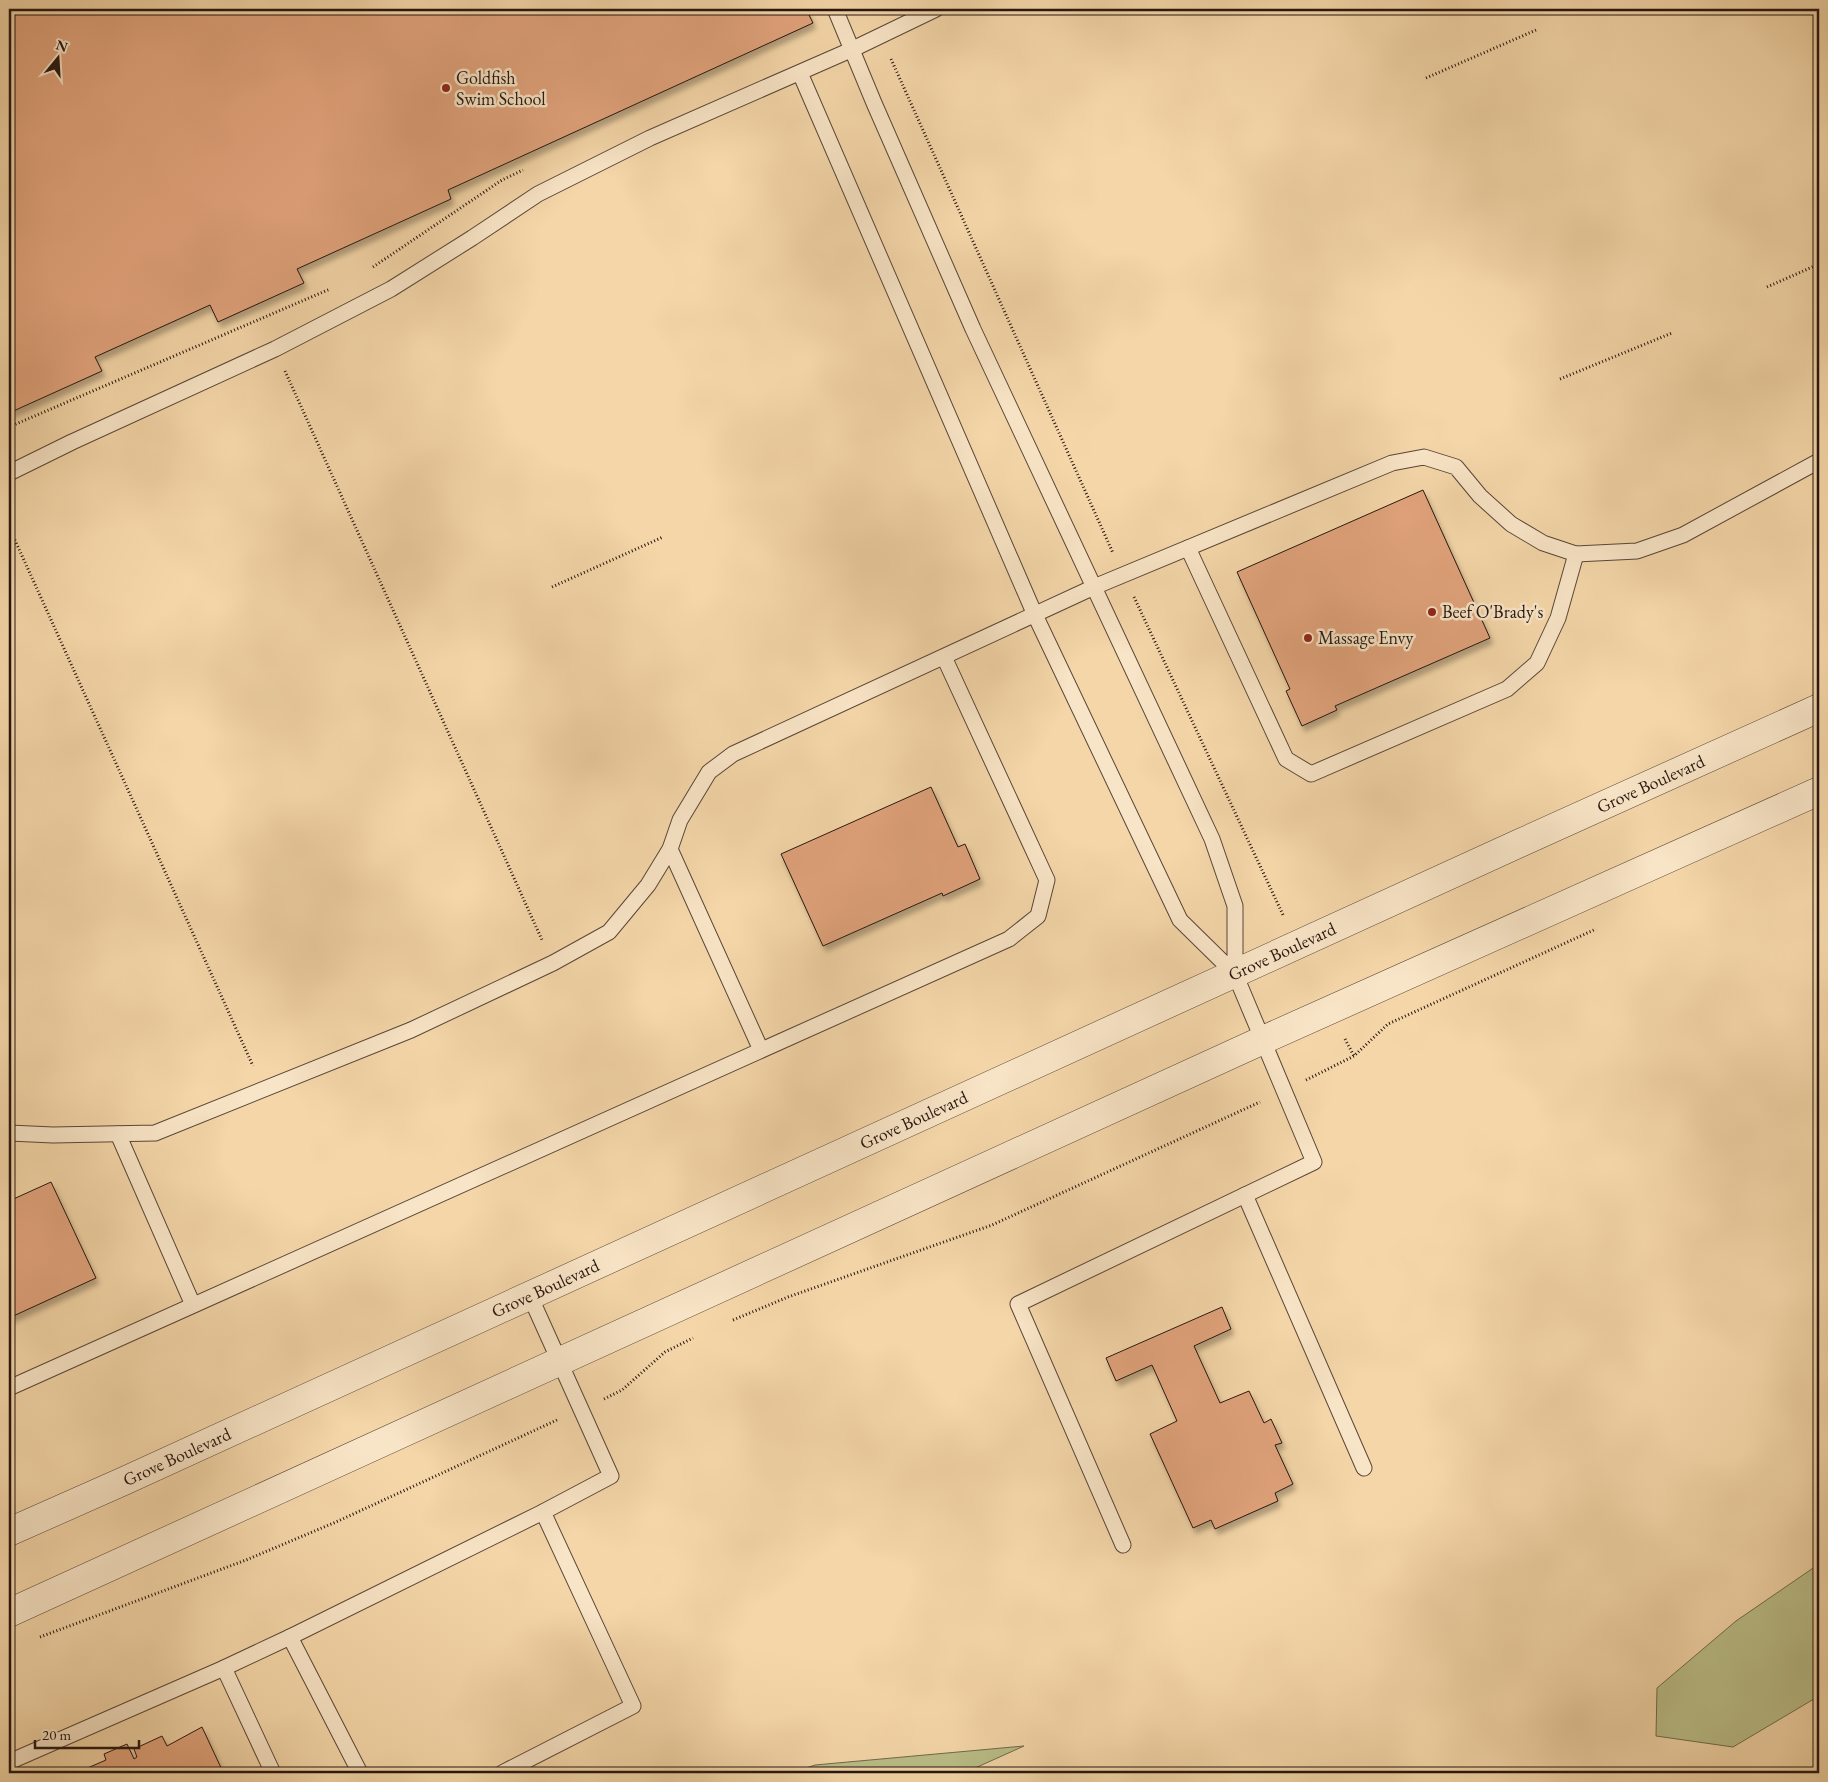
<svg xmlns="http://www.w3.org/2000/svg" width="1828" height="1782" font-family="'EB Garamond',serif">
<style>
.green{fill:#babe88;stroke:#706a4c}
.building{fill:#e1a37c;stroke:#251611;filter:url(#shadow)}
.lines{fill:none;stroke-linecap:round;stroke-linejoin:round}
.lane-casing{stroke:#594637;stroke-width:17}
.street-casing{stroke:#594637;stroke-width:29}
.path{stroke:#251611;stroke-width:3;stroke-dasharray:1 2.5;stroke-linecap:butt}
.lane{stroke:#f8e4c6;stroke-width:15}
.street{stroke:#f8e4c6;stroke-width:28}
.poi-dot{fill:#8f2418;stroke:#f8e4c6;stroke-width:2}
.labels{text-anchor:middle;stroke-width:5;stroke-linejoin:round;paint-order:stroke}
.poi-label{font-size:18px;fill:#251611;stroke:#f8e4c6;text-anchor:start}
.street-label{font-size:18px;fill:#251611;stroke:#f8e4c6}
</style>
<defs>
<filter id="shadow"><feDropShadow dx="3" dy="5.5" stdDeviation="2.5" flood-color="#0004"/></filter>
</defs>
<rect width="100%" height="100%" fill="#f4d6a8"/>
<filter id="stains"><feTurbulence type="fractalNoise" baseFrequency=".004" numOctaves="4"/><feColorMatrix values="0 0 0 0 .2 0 0 0 0 .09 0 0 0 0 .02 0 0 0 .5 -.17"/></filter>
<radialGradient id="worn" r=".72"><stop offset=".6" stop-color="#630" stop-opacity="0"/><stop offset="1" stop-color="#630" stop-opacity=".3"/></radialGradient>
<!-- green -->
<g class="green">
<polygon points="1819,1564 1819,1696 1733,1747 1656,1736 1657,1688 1736,1621"/>
<polygon points="1024,1746 964,1773 791,1773 815,1765"/>
</g>
<!-- building -->
<g class="building">
<polygon points="9,9 369,9 370,11 376,9 806,9 813,23 448,190 451,199 297,269 304,283 218,322 210,305 95,357 102,371 9,413"/>
<polygon points="1423,490 1490,638 1335,706 1337,710 1302,726 1286,691 1290,689 1237,572"/>
<polygon points="931,787 958,847 965,844 980,879 943,896 942,893 823,946 781,854"/>
<polygon points="51,1182 96,1278 9,1318 9,1201"/>
<polygon points="1222,1307 1231,1329 1194,1346 1220,1403 1249,1391 1264,1423 1271,1419 1282,1443 1275,1445 1293,1484 1275,1493 1278,1501 1215,1529 1211,1520 1193,1528 1150,1434 1177,1421 1152,1365 1116,1381 1106,1358"/>
<polygon points="202,1727 223,1772 220,1773 76,1773 106,1760 104,1754 127,1744 134,1759 137,1757 134,1749 162,1736 167,1746"/>
</g>
<g class="lines">
<!-- lane casing -->
<g class="lane-casing">
<g id="lane">
<polyline points="800,73 1035,615 1180,920 1235,974 1235,906 1212,839 973,329 874,103 835,9"/>
<polyline points="9,473 72,442 275,349 391,289 472,238 538,194 650,138 853,49 936,9"/>
<polyline points="1188,548 1286,759 1311,774 1507,689 1537,663 1558,618 1576,554"/>
<polyline points="670,849 761,1050"/>
<polyline points="9,1133 53,1135 155,1133 411,1030 553,963 609,932 648,885 670,849 680,820 709,772 733,754 1094,587 1392,463 1424,457 1456,467 1480,496 1511,524 1543,543 1576,554 1637,551 1683,535 1819,461"/>
<polyline points="118,1134 193,1305"/>
<polyline points="1245,1195 1364,1468"/>
<polyline points="9,1388 1009,939 1038,916 1047,880 944,657"/>
<polyline points="1123,1545 1018,1304 1314,1162 1235,974"/>
<polyline points="290,1637 360,1773"/>
<polyline points="224,1668 273,1773"/>
<polyline points="9,1762 224,1668 290,1637 543,1512 611,1476 530,1296"/>
<polyline points="502,1773 633,1706 543,1512"/>
</g>
</g>
<!-- street casing -->
<g class="street-casing">
<g id="street">
<path id="s1" d="M9,1532L124,1481L1520,843L1819,708"/>
<polyline points="9,1613 1263,1040 1819,791"/>
</g>
</g>
<!-- path -->
<g class="path">
<polyline points="891,59 1113,553"/>
<polyline points="1426,78 1536,30"/>
<polyline points="373,267 502,180 523,170"/>
<polyline points="1767,287 1819,264"/>
<polyline points="285,371 542,940"/>
<polyline points="1560,379 1672,333"/>
<polyline points="9,427 330,289"/>
<polyline points="9,527 253,1066"/>
<polyline points="552,587 663,537"/>
<polyline points="1134,597 1284,917"/>
<polyline points="1345,1039 1354,1056"/>
<polyline points="1306,1080 1354,1056 1388,1024 1596,929"/>
<polyline points="733,1320 788,1297 992,1225 1260,1102"/>
<polyline points="604,1399 622,1390 665,1352 693,1338"/>
<polyline points="40,1637 246,1560 336,1522 557,1420"/>
<polyline points="9,1648 15,1646"/>
</g>
<!-- lane -->
<use href="#lane" class="lane"/>
<!-- street -->
<use href="#street" class="street"/>
</g>
<!-- markers -->
<g class="poi-dot">
<circle cx="446" cy="88" r="5"/>
<circle cx="1432" cy="612" r="5"/>
<circle cx="1308" cy="638" r="5"/>
</g>
<g class="labels">
<!-- poi labels -->
<g class="poi-label">
<text x="456" y="84">Goldfish<tspan x="456" dy="21">Swim School</tspan></text>
<text x="1442" y="618">Beef O'Brady's</text>
<text x="1318" y="644">Massage Envy</text>
</g>
<!-- street labels -->
<g class="street-label">
<text dy="6" stroke="none"><textPath href="#s1" startOffset="1804">Grove Boulevard</textPath></text>
<text dy="6" stroke="none"><textPath href="#s1" startOffset="1399">Grove Boulevard</textPath></text>
<text dy="6" stroke="none"><textPath href="#s1" startOffset="994">Grove Boulevard</textPath></text>
<text dy="6" stroke="none"><textPath href="#s1" startOffset="589">Grove Boulevard</textPath></text>
<text dy="6" stroke="none"><textPath href="#s1" startOffset="184">Grove Boulevard</textPath></text>
</g>
</g>
<!-- margin -->
<rect width="1828" height="1782" fill="none" stroke="#f4d6a8" stroke-width="30"/>
<rect x="10" y="10" width="1808" height="1762" fill="none" stroke="#251611" stroke-width="2.5"/>
<rect x="15" y="15" width="1798" height="1752" fill="none" stroke="#251611"/>
<!-- north arrow -->
<g transform="translate(58 58) rotate(18)" stroke="#f8e4c6" stroke-width="4" paint-order="stroke">
<path d="M0-4L9 19L0 12L-9 19Z" fill="#251611"/>
<text y="-8" font-size="14" font-weight="bold" text-anchor="middle" fill="#251611">N</text>
</g>
<!-- scale -->
<path d="M35 1740v8h104v-8" fill="none" stroke="#251611" stroke-width="2.5"/>
<text x="42" y="1740" font-size="15" fill="#251611" stroke="#f8e4c6" stroke-width="4" paint-order="stroke">20 m</text>
<rect width="100%" height="100%" filter="url(#stains)"/>
<rect width="100%" height="100%" fill="url(#worn)"/>
</svg>
